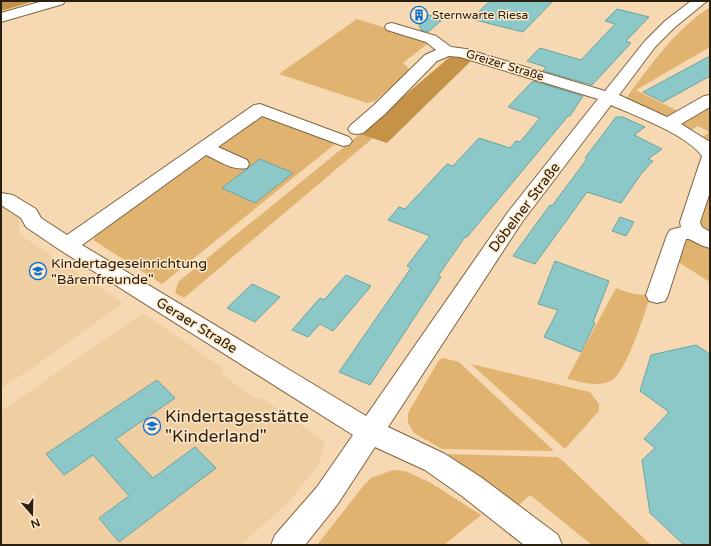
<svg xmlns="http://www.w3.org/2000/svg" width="711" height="546" font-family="'Varela Round',sans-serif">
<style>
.built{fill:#efcea1}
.green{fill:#e1b371}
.forest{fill:#c49347}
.building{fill:#8cc8c7;stroke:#6aa4a4}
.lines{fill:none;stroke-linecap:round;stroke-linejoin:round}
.minor-casing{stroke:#7d6440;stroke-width:2}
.minor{fill:#fff;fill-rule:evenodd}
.labels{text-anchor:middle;stroke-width:3;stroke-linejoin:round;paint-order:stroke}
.far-poi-label{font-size:12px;fill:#2a2011;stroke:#ffe8c8;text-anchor:start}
.far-street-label{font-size:12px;fill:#2a2011;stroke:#ffe8c8}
.street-label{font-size:14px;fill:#2a2011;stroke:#ffe8c8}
.poi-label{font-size:14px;fill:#2a2011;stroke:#ffe8c8;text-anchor:start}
.near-poi-label{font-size:17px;fill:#2a2011;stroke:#ffe8c8;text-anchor:start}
</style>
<rect width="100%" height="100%" fill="#f6d9b2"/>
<!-- built -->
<g class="built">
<polygon points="1,205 19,217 19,234 123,303 31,369 1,388"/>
<polygon points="143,313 223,368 222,374 253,397 263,399 325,441 319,464 287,504 240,545 1,545 1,411"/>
</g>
<!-- green -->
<g class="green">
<path d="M710,7V47L636,90L682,113L676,116L666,117L629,101L627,98L629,94C656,59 673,32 710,7Z"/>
<polygon points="357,19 430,42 403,63 410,70 375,101 367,103 279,74"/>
<polygon points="710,103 710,144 700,139 709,132 698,126 688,132 680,127 685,118 689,120 700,113"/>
<polygon points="261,112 336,140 335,144 162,284 93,240 97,232"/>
<polygon points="360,134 373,138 184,298 175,293 178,282"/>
<polygon points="710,193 710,234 699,223"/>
<path d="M686,239C695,238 702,243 710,248V282L675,260Z"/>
<path d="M616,288C628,293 638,296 651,294C645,312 627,371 612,380C599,388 581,382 567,379Z"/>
<polygon points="443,358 459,362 554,451 442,449 414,433 408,423 408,413 439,360"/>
<polygon points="471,364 590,392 599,404 599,411 565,449"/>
<polygon points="446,454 557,457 563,461 651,545 592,545 530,495 518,506 480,477 445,458"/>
<polygon points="393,470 405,471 431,483 481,515 444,545 317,545 364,485 371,478"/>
</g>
<!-- forest -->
<g class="forest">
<polygon points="1,1 35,1 1,11"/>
<polygon points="452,55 473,59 387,143 360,134"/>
</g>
<!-- building -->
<g class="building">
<polygon points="490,1 553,1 523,32 471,19"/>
<polygon points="617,9 649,17 626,41 631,43 592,85 543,71 546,67 527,61 540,48 581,60 615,24 605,21"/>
<polygon points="414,11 443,19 428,32 421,30"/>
<polygon points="710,56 710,76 663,102 643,92"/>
<polygon points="533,81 583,96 570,116 568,116 467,237 465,237 438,276 441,277 370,385 339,372 411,268 407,266 430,236 388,220 399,207 405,209 447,164 453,166 479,138 510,148 516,141 520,142 540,118 508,107"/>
<polygon points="616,117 623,117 645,127 634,135 662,149 648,159 653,161 641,174 621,203 587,192 535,264 513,256 550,205 552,206 587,159 585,158"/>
<polygon points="260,159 293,173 255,203 222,188"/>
<polygon points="620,217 634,222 626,236 612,231"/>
<polygon points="555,261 609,281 593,322 595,323 581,352 544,337 558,310 538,304"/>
<polygon points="346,275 371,286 333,331 320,324 308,337 292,330 320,298 324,300"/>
<polygon points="252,284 280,297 255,322 227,308"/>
<polygon points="696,345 710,354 710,545 684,545 650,513 642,460 655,448 644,439 669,412 640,391 651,355"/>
<polygon points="157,380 175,398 116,439 153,478 195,447 216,468 119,542 99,518 129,496 93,455 64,475 46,454"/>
</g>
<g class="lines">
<!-- minor casing -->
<g class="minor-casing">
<g id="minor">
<polygon points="43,1 65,1 63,4 1,22 1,13"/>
<path d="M691,1H707L675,27L655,47L619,95L667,117L704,96L710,95V107L681,124L710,142V192L700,222L702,227L710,232V248L703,246L689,239H686L668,295L665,301L657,303L649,301L646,295L667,235L670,230L681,227L680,222L702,156C687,135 636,116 611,105L522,222L388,427L445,454L482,478L558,535L562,545H524L462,496L425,470L375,447L337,505L305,545H271L275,535L317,487L353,435L60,250L26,227L21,218L1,205V193L13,195L36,209L41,218L67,235L254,105L260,104L349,137L352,141L349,145L343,146L262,116L218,147L247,160L249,164L247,168C233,171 219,161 206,155L82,245L366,416L508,212L598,99L460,57L449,56L437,61L385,114L363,133L357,134L351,133L348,129L351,125L373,106L425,55L436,50L426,42L387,30L385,27L387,24L392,23L436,36L451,47L466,49L605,91L645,41L665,21Z"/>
</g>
</g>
<!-- minor -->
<use href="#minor" class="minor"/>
</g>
<!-- icons -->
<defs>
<g id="building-ring" transform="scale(0.9)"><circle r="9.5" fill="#ffe8c8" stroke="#066ed6" stroke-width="1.5"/><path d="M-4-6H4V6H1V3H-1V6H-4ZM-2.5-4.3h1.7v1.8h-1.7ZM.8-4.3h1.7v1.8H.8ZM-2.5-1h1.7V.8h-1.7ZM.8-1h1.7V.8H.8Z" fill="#066ed6"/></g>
<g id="school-ring" transform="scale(0.9)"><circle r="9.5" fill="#ffe8c8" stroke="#066ed6" stroke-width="1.5"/><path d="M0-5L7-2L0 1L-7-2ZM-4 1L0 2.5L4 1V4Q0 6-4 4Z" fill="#066ed6"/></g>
</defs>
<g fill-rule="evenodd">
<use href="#building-ring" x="419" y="15"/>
<use href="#school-ring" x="38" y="271"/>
<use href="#school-ring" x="152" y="426"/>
</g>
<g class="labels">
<!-- far-poi labels -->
<g class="far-poi-label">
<text x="432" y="19">Sternwarte Riesa</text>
</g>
<!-- far-street labels -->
<g class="far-street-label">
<text transform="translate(505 65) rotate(17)" y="4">Greizer Straße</text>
</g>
<!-- street labels -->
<g class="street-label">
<text transform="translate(524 207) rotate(-53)" y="5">Döbelner Straße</text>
<text transform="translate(197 325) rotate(32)" y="5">Geraer Straße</text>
</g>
<!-- poi labels -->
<g class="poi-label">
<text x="51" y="268">Kindertageseinrichtung<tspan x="51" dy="16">"Bärenfreunde"</tspan></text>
</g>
<!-- near-poi labels -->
<g class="near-poi-label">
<text x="165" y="422">Kindertagesstätte<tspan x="165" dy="20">"Kinderland"</tspan></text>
</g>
</g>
<!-- border -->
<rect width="711" height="546" fill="none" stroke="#2a2011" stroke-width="4"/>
<!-- north arrow -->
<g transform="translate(32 514) rotate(160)" stroke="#ffe8c8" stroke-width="3" paint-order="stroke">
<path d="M0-3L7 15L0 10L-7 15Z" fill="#2a2011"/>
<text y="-6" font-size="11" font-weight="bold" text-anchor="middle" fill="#2a2011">N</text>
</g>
</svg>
